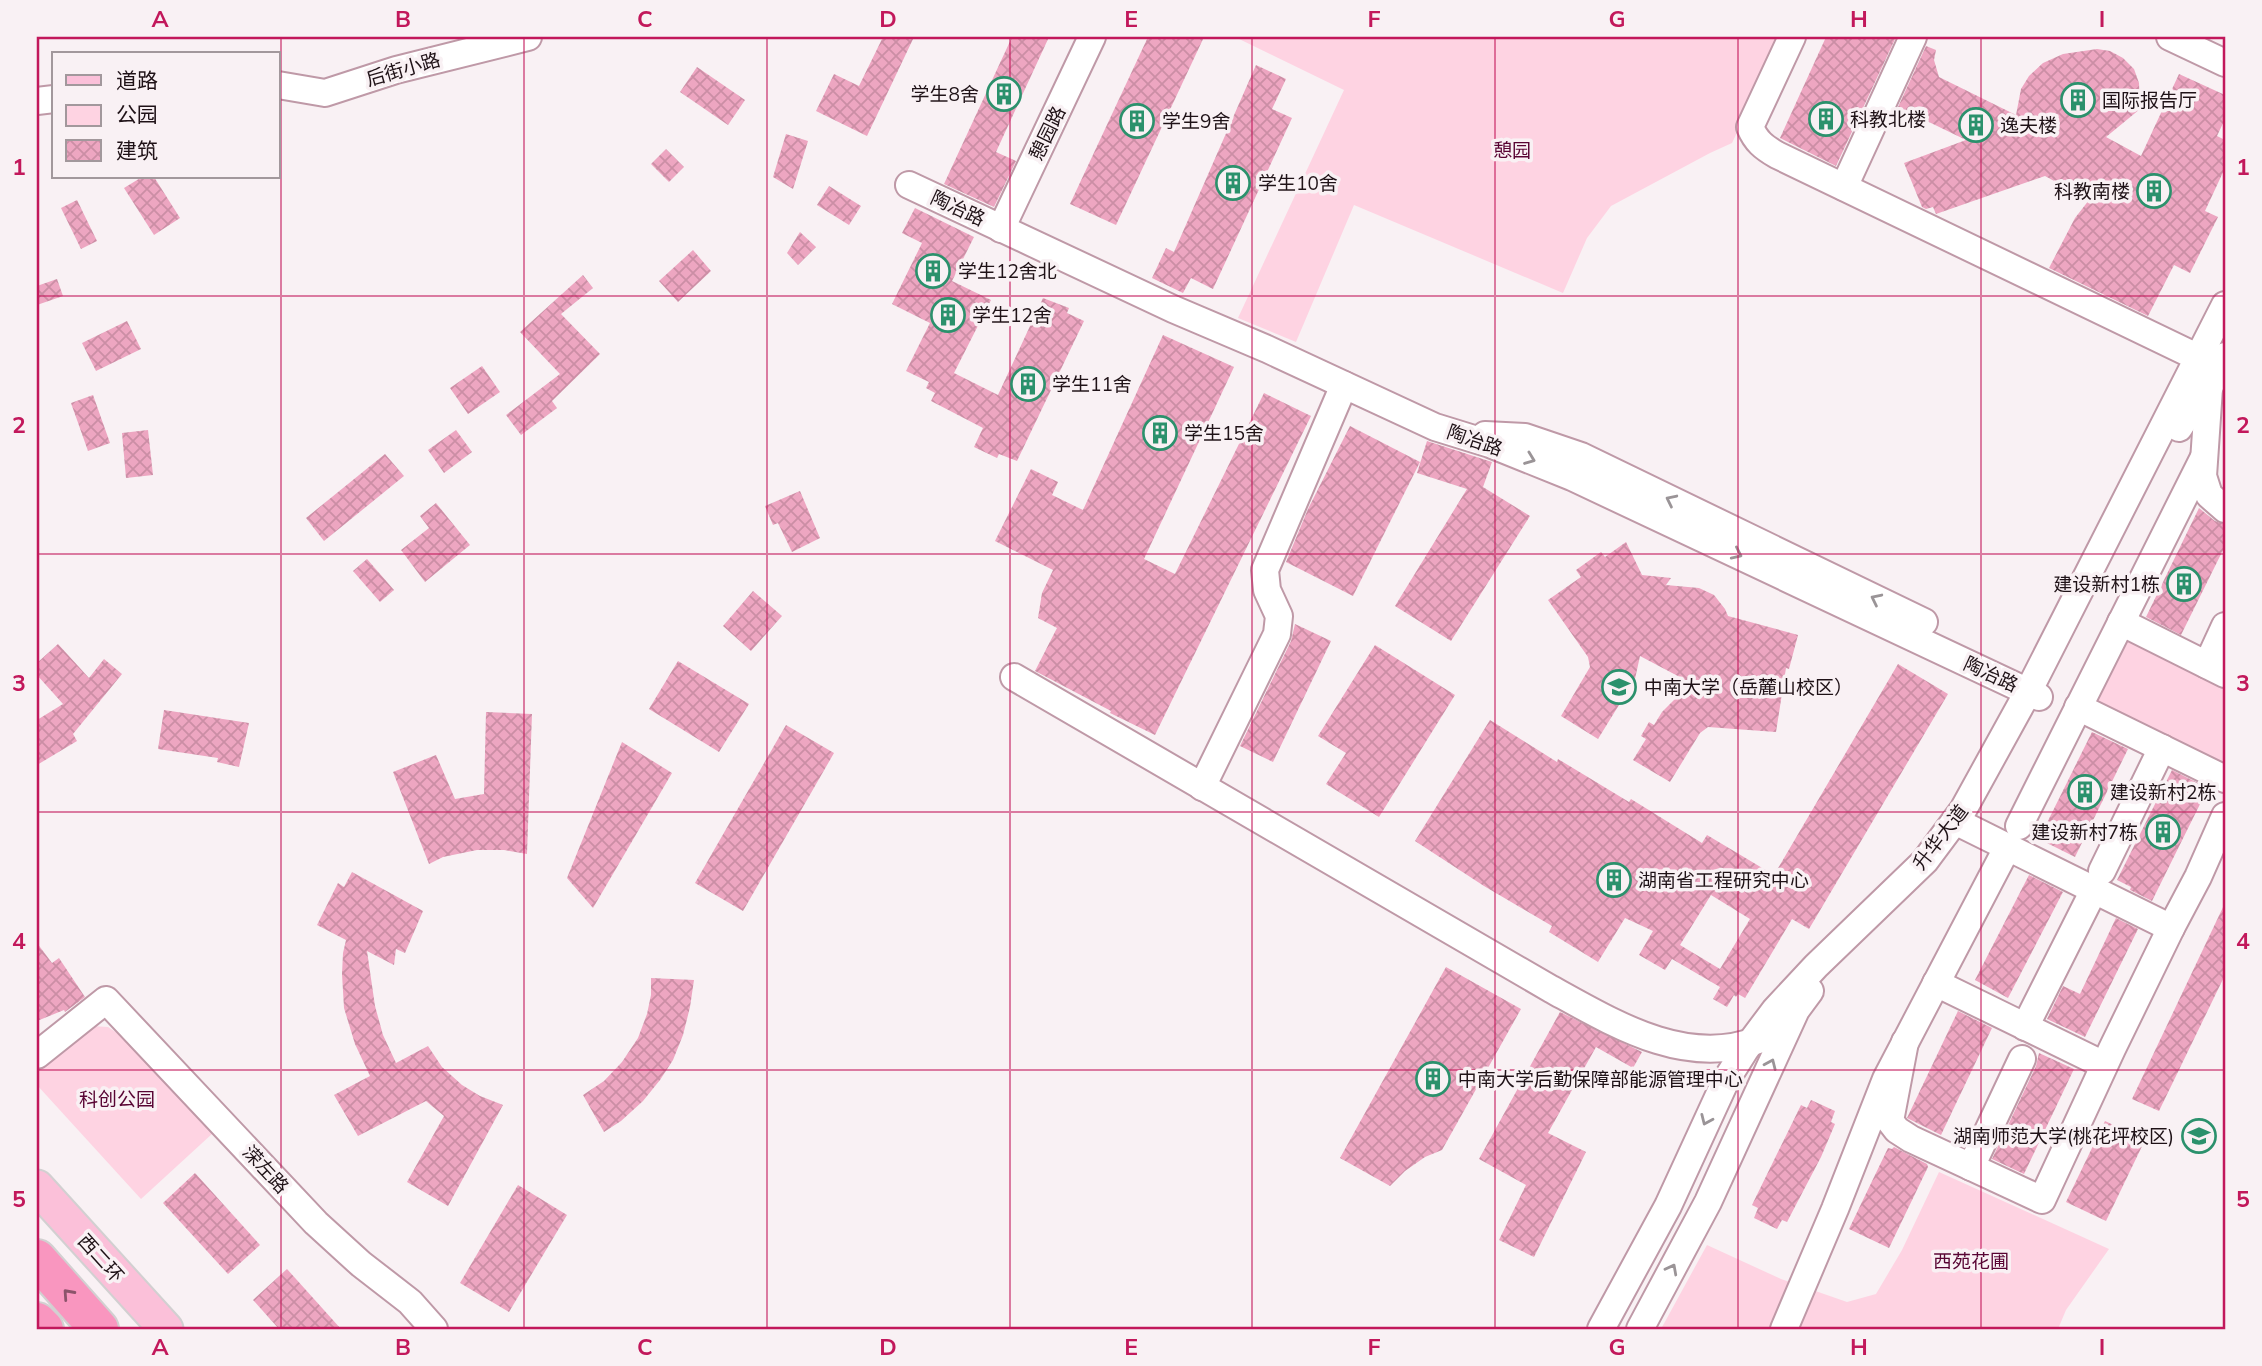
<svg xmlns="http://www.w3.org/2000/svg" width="2262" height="1366" font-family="Mulish,'Noto Sans SC',sans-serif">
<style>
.park{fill:#fed3e2}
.building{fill:url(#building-cross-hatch);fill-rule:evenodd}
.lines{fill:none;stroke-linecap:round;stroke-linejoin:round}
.minor-casing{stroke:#bf99a7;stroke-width:30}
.major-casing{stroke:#d2d0d1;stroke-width:37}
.highway-casing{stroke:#d2d0d1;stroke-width:42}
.minor{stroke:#fff;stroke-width:26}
.major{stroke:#fbc0d9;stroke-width:33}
.highway{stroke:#f996bf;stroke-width:38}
.oneway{stroke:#9a9497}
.oneway2{stroke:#8c546b}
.grid{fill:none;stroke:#c2185b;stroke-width:2;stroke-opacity:0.55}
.labels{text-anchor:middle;stroke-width:7;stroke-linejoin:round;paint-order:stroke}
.street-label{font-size:19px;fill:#1f1217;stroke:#f9f1f4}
.poi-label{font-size:19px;fill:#1f1217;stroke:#f9f1f4;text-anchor:start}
.park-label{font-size:19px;fill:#580433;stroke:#f9f1f4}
.neatline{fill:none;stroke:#c2185b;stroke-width:2.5}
.grid-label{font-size:23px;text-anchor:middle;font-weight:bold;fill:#c2185b}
</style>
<defs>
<pattern id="building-cross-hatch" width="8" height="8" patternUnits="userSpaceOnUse" patternTransform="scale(1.75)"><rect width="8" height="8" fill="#eda6c1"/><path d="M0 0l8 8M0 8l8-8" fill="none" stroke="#cb8ea5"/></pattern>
</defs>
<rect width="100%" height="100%" fill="#f9f1f4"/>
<!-- park -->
<g class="park">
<polygon points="1235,37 1783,37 1732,143 1710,153 1611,206 1587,238 1563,293 1354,205 1296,342 1238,318 1344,90"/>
<polygon points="2123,629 2225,680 2225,775 2085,706"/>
<polygon points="91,1026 108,1027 132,1043 213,1133 141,1199 37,1085 37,1064"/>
<polygon points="1939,1172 2109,1249 2066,1310 2058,1329 1661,1329 1707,1245 1781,1279 1847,1302 1876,1294 1902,1250"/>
</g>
<!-- building -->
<g class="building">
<polygon points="883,37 914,37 867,136 816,111 834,74 859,86"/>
<polygon points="1012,37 1049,37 996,152 1016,161 994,207 944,184"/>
<polygon points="1148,37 1204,37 1116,225 1070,204"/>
<polygon points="1826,37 1896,37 1836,166 1780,138"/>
<polygon points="1926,46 1936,50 1934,60 1939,77 2016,115 2021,89 2029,76 2043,63 2063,54 2097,49 2110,51 2123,58 2134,69 2139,83 2140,109 2106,137 2141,156 2179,74 2225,95 2225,119 2217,136 2225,140 2225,168 2205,211 2218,217 2190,273 2174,265 2148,316 2049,268 2075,218 2089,200 2045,176 1936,214 1933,207 1926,209 1922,207 1904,163 1966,140 1898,107"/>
<polygon points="1256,65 1286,79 1272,109 1292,118 1213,289 1191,278 1183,293 1152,278 1166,248 1174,252"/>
<polygon points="697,67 745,100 728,125 680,92"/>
<polygon points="786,134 808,141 793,189 773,177"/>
<polygon points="666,149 684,167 669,182 651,164"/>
<polygon points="142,177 154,177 180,218 154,235 124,188"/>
<polygon points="829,186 861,206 849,225 817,205"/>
<polygon points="77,200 97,241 81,249 61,208"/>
<polygon points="915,208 974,237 952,281 991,300 954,373 998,395 1043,298 1069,308 1067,313 1084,321 1017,461 999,454 997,458 974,447 983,428 931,401 935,393 926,388 929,382 906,371 930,323 892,304 922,243 902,233"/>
<polygon points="800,232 816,247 798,265 787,253"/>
<polygon points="693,250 711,271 678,302 659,281"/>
<polygon points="583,275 593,288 561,314 600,354 552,401 557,408 521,435 506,415 560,374 520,332"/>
<polygon points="57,279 63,296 37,305 37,286"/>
<polygon points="127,321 141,349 96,371 82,343"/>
<polygon points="1163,335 1234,367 1144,559 1175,574 1264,393 1311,416 1155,735 1110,713 1111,711 1035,671 1057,628 1038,618 1042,593 1053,570 995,541 1031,469 1058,482 1052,495 1083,510"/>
<polygon points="482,366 500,392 468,414 450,388"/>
<polygon points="93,395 110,443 88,451 71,403"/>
<polygon points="1350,426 1420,462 1353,596 1286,562 1308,509"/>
<polygon points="148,430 153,475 126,478 122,433"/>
<polygon points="456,430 472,452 444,473 428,450"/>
<polygon points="1427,441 1492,462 1483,487 1530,516 1451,641 1395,606 1467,489 1417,473"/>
<polygon points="385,454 404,476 324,541 306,518"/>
<polygon points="800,491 820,538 792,552 778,523 773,525 765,506"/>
<polygon points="436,503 470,545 425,582 401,550 429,528 420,516"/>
<polygon points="2199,508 2215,521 2225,524 2225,546 2181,635 2146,617"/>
<polygon points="1626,542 1642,575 1671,578 1666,585 1699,588 1714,595 1725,609 1728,616 1798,635 1789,669 1786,668 1776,732 1708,727 1700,733 1670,782 1633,760 1646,739 1641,736 1649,722 1654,725 1662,712 1691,683 1640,656 1635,679 1598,739 1561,716 1590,667 1588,657 1548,600 1581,577 1576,570 1601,552 1605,557"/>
<polygon points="367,559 394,590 380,602 353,571"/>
<polygon points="753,591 782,616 751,651 723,626"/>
<polygon points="1295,624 1331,641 1273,762 1240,746 1291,641"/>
<polygon points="58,644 89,678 104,659 122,674 73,734 77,741 37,765 37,720 63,704 37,675 37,663"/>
<polygon points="1375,645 1455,695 1379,817 1326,784 1346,753 1318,736"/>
<polygon points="678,661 749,704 719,752 649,709"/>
<path d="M1898,664L1948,694L1809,929L1792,919L1745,998L1738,994L1736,997L1734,995L1727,1007L1713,999L1720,987L1672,959L1665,970L1639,955L1653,931L1625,918L1598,962L1549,932L1552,926L1484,886L1415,841L1490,720L1557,762L1558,759L1629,802L1631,799L1702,843L1707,835L1774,875ZM1711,895L1750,919L1720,969L1680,945Z"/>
<polygon points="164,710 249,723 239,767 217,762 218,758 158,749"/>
<polygon points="486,712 532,714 527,854 504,850 477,850 443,857 429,864 393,772 436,755 455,799 484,794"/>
<polygon points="786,725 834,753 743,911 695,883"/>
<polygon points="2092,732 2128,749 2075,857 2039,839"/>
<polygon points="622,742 672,773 593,908 567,878"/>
<polygon points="2172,770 2208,788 2152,901 2130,890 2131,887 2117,880"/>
<polygon points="352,872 423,911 405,953 396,949 394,965 367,951 375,1006 383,1035 396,1063 428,1046 442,1067 462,1085 480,1096 503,1105 448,1206 407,1182 444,1116 426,1101 358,1136 334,1095 370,1076 355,1044 344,1008 342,974 343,953 346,940 317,925 338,883 344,887"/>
<polygon points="2029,875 2063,892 2008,998 1975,980"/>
<polygon points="2225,903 2225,975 2159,1111 2132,1099"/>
<polygon points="2116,918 2138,929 2085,1037 2047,1019 2063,986 2080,994"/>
<polygon points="37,943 52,963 59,958 85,997 65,1012 64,1010 37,1021"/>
<polygon points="1446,967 1521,1009 1442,1150 1425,1157 1405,1171 1390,1186 1340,1158"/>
<polygon points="651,978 694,980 690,1007 683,1035 673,1060 660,1080 643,1101 621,1121 604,1132 583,1095 604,1081 622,1062 638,1038 647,1014 651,995"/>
<polygon points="1958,1011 1992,1028 1941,1135 1907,1118"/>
<polygon points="1560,1012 1642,1052 1633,1068 1596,1047 1548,1133 1586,1152 1534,1257 1499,1240 1526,1185 1479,1159"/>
<polygon points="2039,1053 2074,1069 2024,1174 1992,1159 2036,1066"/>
<polygon points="1811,1100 1835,1111 1831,1122 1835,1124 1821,1157 1787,1222 1782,1220 1777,1229 1754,1218 1758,1208 1752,1205 1801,1105 1807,1108"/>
<polygon points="2105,1121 2145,1140 2106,1221 2066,1202"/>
<polygon points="1894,1147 1927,1164 1928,1167 1889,1248 1849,1229 1888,1148 1892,1149"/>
<polygon points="195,1173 260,1245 228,1274 163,1203"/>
<polygon points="518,1185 567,1215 509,1312 460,1283"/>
<polygon points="287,1269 341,1329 279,1329 253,1300"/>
</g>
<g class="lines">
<!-- minor casing -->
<g class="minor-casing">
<g id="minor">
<path d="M1792,37L1750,127C1756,141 1763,147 1777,155L2199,358L2207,376L2209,388L2203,476L2209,495L2225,509"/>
<polyline points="2170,37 2225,63"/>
<polyline points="278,85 325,93 396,70 528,37"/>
<polyline points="37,101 54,99"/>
<polyline points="909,185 1173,309 1267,349 1435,427 1490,444 1572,477 2039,697"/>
<polyline points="1844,187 1913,37"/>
<polyline points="1001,229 1092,37"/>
<polyline points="2179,428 2196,402 2209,388 2225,356"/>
<polyline points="1485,435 1525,437 1581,456 1924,622"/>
<polyline points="2121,622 2225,674"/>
<polyline points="2207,665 2225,626"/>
<path d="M1014,677L1551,989C1613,1023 1685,1068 1758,1040"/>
<polyline points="2078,707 2225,779"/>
<polyline points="1202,787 1277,634 1279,616 1267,590 1265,570 1344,385"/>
<polyline points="1955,821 2171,928 2198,877 2225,816"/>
<polyline points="2019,826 2203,459"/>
<polyline points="2102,871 2162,748"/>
<polyline points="1936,983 2104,1065"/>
<polyline points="2025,1027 2094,890"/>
<polyline points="1905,1042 1890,1121 1897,1130 1911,1139 2042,1200 2112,1049 2171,928"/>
<polyline points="37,1055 106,1000 316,1223 361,1264 410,1302 434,1329"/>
<polyline points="1971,1167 2022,1059"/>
<polyline points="1601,1329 1668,1206 1726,1080 1745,1050 1775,1010 1816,966 1925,861 1963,810 2028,692 2225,305"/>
<polyline points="1640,1329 1708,1202 1796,1010 1810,991"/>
<polyline points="1784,1329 1835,1209 1886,1079 2007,848"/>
</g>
</g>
<!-- major casing -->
<g class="major-casing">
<polyline id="major" points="37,1187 166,1329"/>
</g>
<!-- highway casing -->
<g class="highway-casing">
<g id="highway">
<polyline points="37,1259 99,1329"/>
<polyline points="37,1322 44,1329"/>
</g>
</g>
<!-- minor -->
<use href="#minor" class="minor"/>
<!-- major -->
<use href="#major" class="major"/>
<!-- highway -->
<use href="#highway" class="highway"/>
</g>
<!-- one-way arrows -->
<defs><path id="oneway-chevron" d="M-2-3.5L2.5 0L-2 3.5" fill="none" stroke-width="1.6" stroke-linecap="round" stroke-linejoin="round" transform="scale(1.75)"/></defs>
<g class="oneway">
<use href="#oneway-chevron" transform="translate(1530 459) rotate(21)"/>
<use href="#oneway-chevron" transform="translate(1671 500) rotate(-154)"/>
<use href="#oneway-chevron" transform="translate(1737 554) rotate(25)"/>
<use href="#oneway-chevron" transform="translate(1876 599) rotate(-154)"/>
<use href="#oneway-chevron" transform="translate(1771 1064) rotate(-66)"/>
<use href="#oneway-chevron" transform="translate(1706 1120) rotate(114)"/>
<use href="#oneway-chevron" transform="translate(1672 1269) rotate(-62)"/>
</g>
<use class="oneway2" href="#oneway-chevron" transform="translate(68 1294) rotate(-132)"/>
<!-- grid -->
<path class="grid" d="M281,37V1329M524,37V1329M767,37V1329M1010,37V1329M1252,37V1329M1495,37V1329M1738,37V1329M1981,37V1329M37,296H2225M37,554H2225M37,812H2225M37,1070H2225"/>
<!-- icons -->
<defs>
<g id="building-ring" transform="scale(1.75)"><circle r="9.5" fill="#f9f1f4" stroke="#2b916c" stroke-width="1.5"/><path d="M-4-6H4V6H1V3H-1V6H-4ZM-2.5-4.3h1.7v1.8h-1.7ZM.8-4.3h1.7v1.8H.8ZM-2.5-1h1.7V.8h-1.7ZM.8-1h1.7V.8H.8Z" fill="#2b916c"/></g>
<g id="university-ring" transform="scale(1.75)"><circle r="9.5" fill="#f9f1f4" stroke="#2b916c" stroke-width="1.5"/><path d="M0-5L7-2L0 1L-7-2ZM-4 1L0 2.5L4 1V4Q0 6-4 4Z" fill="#2b916c"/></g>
</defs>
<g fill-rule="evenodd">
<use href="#building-ring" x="1004" y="94"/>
<use href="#building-ring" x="2078" y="100"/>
<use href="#building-ring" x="1826" y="119"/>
<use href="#building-ring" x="1137" y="121"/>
<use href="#building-ring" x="1976" y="125"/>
<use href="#building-ring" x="1233" y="183"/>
<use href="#building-ring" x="2154" y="191"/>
<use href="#building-ring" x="933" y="271"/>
<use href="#building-ring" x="948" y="315"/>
<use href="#building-ring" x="1028" y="384"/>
<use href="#building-ring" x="1160" y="433"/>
<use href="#building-ring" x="2184" y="584"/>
<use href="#university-ring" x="1619" y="687"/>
<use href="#building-ring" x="2085" y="792"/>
<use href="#building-ring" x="2163" y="832"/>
<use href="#building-ring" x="1614" y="880"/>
<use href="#building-ring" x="1433" y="1079"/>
<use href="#university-ring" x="2199" y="1136"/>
</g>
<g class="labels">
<!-- street labels -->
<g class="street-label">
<text transform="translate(403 69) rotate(-16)" y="7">后街小路</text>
<text transform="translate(1047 133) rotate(-64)" y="7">憩园路</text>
<text transform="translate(958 208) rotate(25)" y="7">陶冶路</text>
<text transform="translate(1475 440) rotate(19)" y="7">陶冶路</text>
<text transform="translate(1991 674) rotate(25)" y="7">陶冶路</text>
<text transform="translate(1940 837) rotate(-52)" y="7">升华大道</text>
<text transform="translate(266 1169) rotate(47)" y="7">溁左路</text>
<text transform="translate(101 1258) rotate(48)" y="7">西二环</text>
</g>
<!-- poi labels -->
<g class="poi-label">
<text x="979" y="101" text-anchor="end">学生8舍</text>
<text x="2102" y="107">国际报告厅</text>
<text x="1850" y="126">科教北楼</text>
<text x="1162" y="128">学生9舍</text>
<text x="2000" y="132">逸夫楼</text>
<text x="1258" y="190">学生10舍</text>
<text x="2130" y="198" text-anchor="end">科教南楼</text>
<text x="958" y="278">学生12舍北</text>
<text x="972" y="322">学生12舍</text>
<text x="1052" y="391">学生11舍</text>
<text x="1184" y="440">学生15舍</text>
<text x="2160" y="591" text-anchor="end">建设新村1栋</text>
<text x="1644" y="694">中南大学（岳麓山校区）</text>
<text x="2110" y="799">建设新村2栋</text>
<text x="2138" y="839" text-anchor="end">建设新村7栋</text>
<text x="1638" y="887">湖南省工程研究中心</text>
<text x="1458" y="1086">中南大学后勤保障部能源管理中心</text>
<text x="2174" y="1143" text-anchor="end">湖南师范大学(桃花坪校区)</text>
</g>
<!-- park labels -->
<g class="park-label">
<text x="1512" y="157">憩园</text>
<text x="117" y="1106">科创公园</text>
<text x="1971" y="1268">西苑花圃</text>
</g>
</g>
<!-- border -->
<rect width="2262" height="1366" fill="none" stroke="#f9f1f4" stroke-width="77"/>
<!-- legend -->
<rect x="52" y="52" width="228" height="126" fill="#f9f1f4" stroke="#a2989c" stroke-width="2"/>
<rect x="66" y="75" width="35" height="10" fill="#fbc0d9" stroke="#a2989c" stroke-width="2"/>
<text x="116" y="88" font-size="21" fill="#1f1217">道路</text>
<rect x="66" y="105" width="35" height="21" fill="#fed3e2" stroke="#a2989c" stroke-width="2"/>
<text x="116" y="122" font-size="21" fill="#1f1217">公园</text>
<rect x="66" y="140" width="35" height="21" fill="url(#building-cross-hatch)" stroke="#a2989c" stroke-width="2"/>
<text x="116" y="158" font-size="21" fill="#1f1217">建筑</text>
<rect x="38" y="38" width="2186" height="1290" class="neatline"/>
<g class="grid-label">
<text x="160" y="27">A</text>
<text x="403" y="27">B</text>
<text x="645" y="27">C</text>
<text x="888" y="27">D</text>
<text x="1131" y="27">E</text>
<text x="1374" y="27">F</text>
<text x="1617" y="27">G</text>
<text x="1859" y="27">H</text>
<text x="2102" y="27">I</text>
<text x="19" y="175">1</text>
<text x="2243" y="175">1</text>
<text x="19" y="433">2</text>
<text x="2243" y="433">2</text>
<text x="19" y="691">3</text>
<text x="2243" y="691">3</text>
<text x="19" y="949">4</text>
<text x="2243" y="949">4</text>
<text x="19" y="1207">5</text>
<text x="2243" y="1207">5</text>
<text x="160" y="1355">A</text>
<text x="403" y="1355">B</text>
<text x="645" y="1355">C</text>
<text x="888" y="1355">D</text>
<text x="1131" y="1355">E</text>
<text x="1374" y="1355">F</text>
<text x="1617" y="1355">G</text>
<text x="1859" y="1355">H</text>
<text x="2102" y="1355">I</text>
</g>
</svg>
